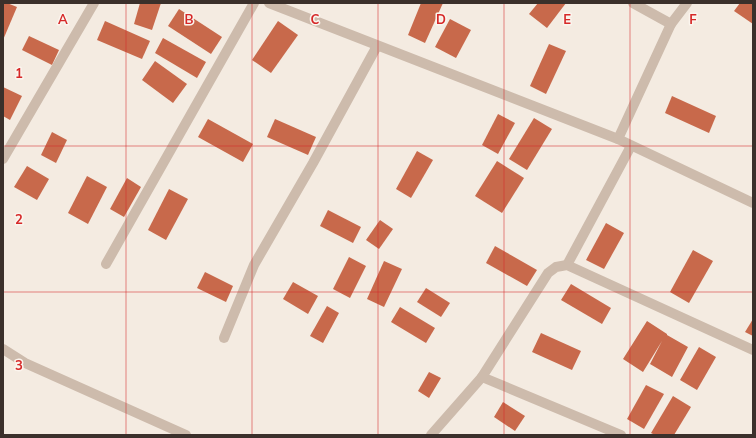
<svg xmlns="http://www.w3.org/2000/svg" width="756" height="438" font-family="Mulish,sans-serif">
<style>
.building{fill:#c8694b}
.lines{fill:none;stroke-linecap:round;stroke-linejoin:round}
.street{stroke:#cdbbac;stroke-width:10}
.grid{fill:none;stroke:#d62828;stroke-width:1;stroke-opacity:0.55}
.grid-label{font-size:13px;text-anchor:middle;font-weight:bold;fill:#d62828;stroke:#fbf5ee;stroke-width:3;stroke-linejoin:round;paint-order:stroke}
</style>
<rect width="100%" height="100%" fill="#f4ebe1"/>
<!-- building -->
<g class="building">
<polygon points="3,3 7,3 17,7 3,40"/>
<polygon points="140,3 161,3 152,30 134,24"/>
<polygon points="421,3 443,3 425,43 408,35"/>
<polygon points="538,3 566,3 547,28 529,14"/>
<polygon points="740,3 753,3 753,24 734,11"/>
<polygon points="179,9 222,37 211,54 168,26"/>
<polygon points="450,19 471,30 456,58 435,47"/>
<polygon points="105,21 150,41 142,59 97,40"/>
<polygon points="278,21 298,35 271,73 252,60"/>
<polygon points="29,36 59,50 52,65 22,50"/>
<polygon points="163,38 206,62 197,78 155,53"/>
<polygon points="549,44 566,51 546,94 530,86"/>
<polygon points="155,61 187,84 173,103 142,80"/>
<polygon points="3,87 22,96 10,120 3,116"/>
<polygon points="672,96 716,116 709,133 665,113"/>
<polygon points="498,114 515,123 498,154 482,145"/>
<polygon points="534,118 552,129 527,170 509,159"/>
<polygon points="208,119 253,144 243,162 198,137"/>
<polygon points="275,119 316,137 308,155 267,137"/>
<polygon points="52,132 67,140 56,163 41,155"/>
<polygon points="417,151 433,160 411,198 396,189"/>
<polygon points="497,161 524,178 502,213 475,196"/>
<polygon points="27,166 49,179 37,200 14,187"/>
<polygon points="87,176 107,187 88,224 68,213"/>
<polygon points="127,178 141,187 124,217 110,209"/>
<polygon points="169,189 188,199 166,240 148,230"/>
<polygon points="328,210 361,227 353,243 320,226"/>
<polygon points="380,220 393,229 379,249 366,240"/>
<polygon points="606,223 624,233 604,269 586,260"/>
<polygon points="495,246 537,270 527,286 486,263"/>
<polygon points="693,250 713,261 689,303 670,292"/>
<polygon points="349,257 366,266 350,298 333,289"/>
<polygon points="384,261 402,269 384,307 367,299"/>
<polygon points="205,272 233,286 226,302 197,288"/>
<polygon points="293,282 318,296 308,314 283,299"/>
<polygon points="571,284 611,308 602,324 561,300"/>
<polygon points="426,288 450,303 441,317 417,302"/>
<polygon points="327,306 339,313 323,343 310,336"/>
<polygon points="400,307 435,328 426,343 391,322"/>
<polygon points="753,319 753,336 745,332"/>
<polygon points="647,321 667,334 667,335 688,347 672,377 650,364 662,341 643,372 623,359"/>
<polygon points="541,333 581,351 572,370 532,352"/>
<polygon points="699,347 716,357 697,390 680,380"/>
<polygon points="429,372 441,378 429,398 418,391"/>
<polygon points="646,385 664,394 644,429 627,419"/>
<polygon points="673,396 691,407 674,435 655,435 651,433"/>
<polygon points="503,402 525,416 515,431 494,417"/>
</g>
<g class="lines">
<!-- street -->
<g class="street">
<polyline points="269,3 618,139 753,203"/>
<polyline points="633,3 671,24"/>
<polyline points="618,139 671,24 687,3"/>
<polyline points="3,159 94,3"/>
<polyline points="106,264 254,3"/>
<polyline points="567,265 631,146"/>
<polyline points="224,338 254,265 313,163 377,46"/>
<polyline points="3,349 25,363 186,435"/>
<polyline points="431,435 482,377"/>
<polyline points="621,435 482,377 548,273 556,267 567,265 753,350"/>
</g>
</g>
<!-- grid -->
<path class="grid" d="M126,3V435M252,3V435M378,3V435M504,3V435M630,3V435M3,146H753M3,292H753"/>
<g class="grid-label">
<text x="63" y="24">A</text>
<text x="189" y="24">B</text>
<text x="315" y="24">C</text>
<text x="441" y="24">D</text>
<text x="567" y="24">E</text>
<text x="693" y="24">F</text>
<text x="19" y="78">1</text>
<text x="19" y="224">2</text>
<text x="19" y="370">3</text>
</g>
<!-- border -->
<rect width="756" height="438" fill="none" stroke="#3b302b" stroke-width="8"/>
</svg>
